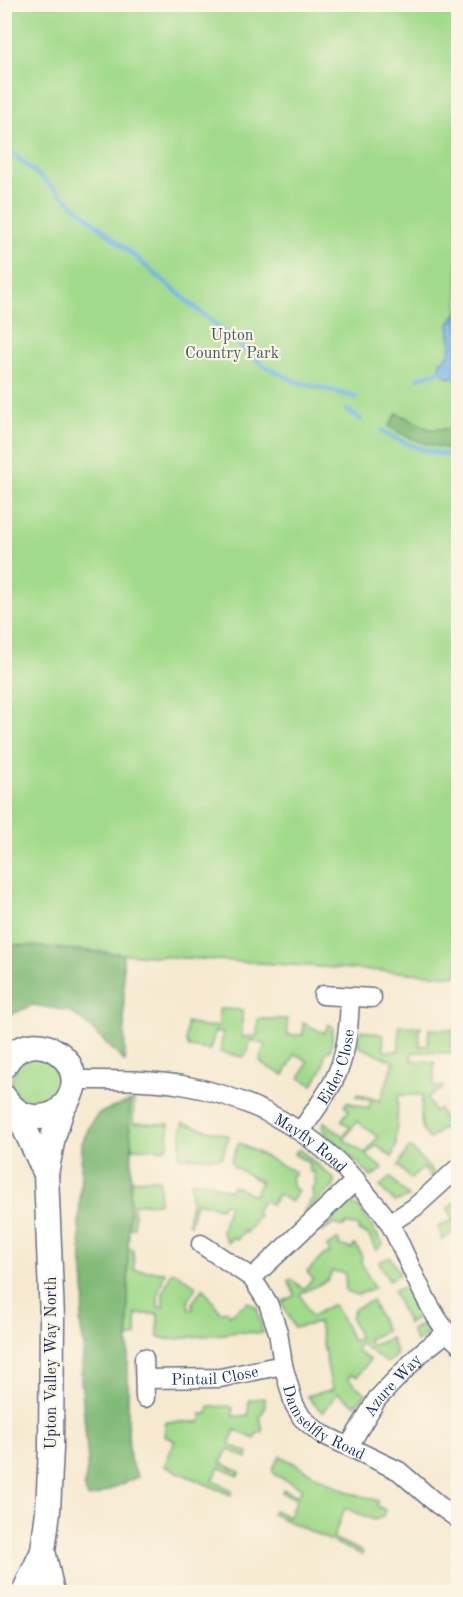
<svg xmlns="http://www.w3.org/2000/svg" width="463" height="1597" font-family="'Old Standard TT',serif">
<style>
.green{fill:#a2da8b;stroke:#5e8474;stroke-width:1.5;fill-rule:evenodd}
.forest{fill:#81ba77;stroke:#4e746a;stroke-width:1.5}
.water{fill:#74b5e8;stroke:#4872a3;stroke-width:1.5}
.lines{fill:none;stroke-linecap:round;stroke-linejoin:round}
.stream{stroke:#74b5e8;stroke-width:4.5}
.minor-casing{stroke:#687086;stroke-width:21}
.tertiary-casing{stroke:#687086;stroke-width:27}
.minor{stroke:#fff;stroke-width:18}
.tertiary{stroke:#fff;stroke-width:24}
.labels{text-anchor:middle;stroke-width:4.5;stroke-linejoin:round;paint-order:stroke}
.park-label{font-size:16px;fill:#3d5a69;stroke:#fcf5e5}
.street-label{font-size:16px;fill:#1b2f5e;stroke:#fcf5e5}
</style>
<rect width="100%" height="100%" fill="#fcf5e5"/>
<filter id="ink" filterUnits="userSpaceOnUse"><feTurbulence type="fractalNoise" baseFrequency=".0167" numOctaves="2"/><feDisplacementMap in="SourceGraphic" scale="12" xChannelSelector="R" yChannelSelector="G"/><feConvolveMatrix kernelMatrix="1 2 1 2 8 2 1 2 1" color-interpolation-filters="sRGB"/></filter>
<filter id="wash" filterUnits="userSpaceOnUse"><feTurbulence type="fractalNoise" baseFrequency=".008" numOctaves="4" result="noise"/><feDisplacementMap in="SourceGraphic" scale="24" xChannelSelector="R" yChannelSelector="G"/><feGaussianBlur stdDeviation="1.35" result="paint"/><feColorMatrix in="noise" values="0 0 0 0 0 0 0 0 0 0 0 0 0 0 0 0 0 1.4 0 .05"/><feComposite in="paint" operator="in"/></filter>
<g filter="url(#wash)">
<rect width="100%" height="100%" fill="#f6e9d0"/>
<!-- green -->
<g class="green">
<polygon points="4,5 458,5 458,976 123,954 5,944"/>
<polygon points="221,1009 242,1010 242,1037 257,1036 258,1019 287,1019 288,1035 303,1035 303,1023 324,1033 329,1024 333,1027 331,1049 325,1053 323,1067 313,1085 300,1078 308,1061 295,1054 284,1075 263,1065 260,1060 265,1045 251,1040 246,1055 243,1057 220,1052 223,1033 215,1031 210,1050 189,1047 186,1040 187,1022 203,1027 219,1026 219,1010"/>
<path d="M399,1026L421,1027L419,1030L420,1046H428L429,1029L453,1030L451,1047L458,1048V1053L412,1052L411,1060L434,1062V1087H443L441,1090L427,1097L434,1111L439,1109L446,1123L454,1119L448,1105L458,1101V1123L441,1130L430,1139C417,1129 422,1110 422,1095H398L396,1146L392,1157L376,1145L367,1156L383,1169L371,1177L358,1163L326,1134L322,1126L324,1122L343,1136L350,1127L341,1121L349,1110L344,1106L347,1102L369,1109L371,1101L356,1096L358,1094L380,1101L394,1062L358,1046L361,1030L383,1035L384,1051H399ZM357,1121L378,1137L365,1154L344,1139Z"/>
<circle cx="37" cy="1082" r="25"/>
<polygon points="134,1100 133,1123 169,1124 168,1146 163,1149 132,1148 129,1124 130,1101"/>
<polygon points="183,1123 229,1136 222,1157 218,1158 179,1157"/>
<polygon points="239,1143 295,1172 295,1175 291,1176 293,1189 297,1189 298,1192 291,1202 278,1194 271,1205 264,1200 255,1212 259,1215 246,1233 244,1231 237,1240 232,1237 228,1243 222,1232 229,1204 223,1203 221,1208 196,1202 190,1225 188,1222 191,1202 191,1182 204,1181 230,1191 233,1185 254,1196 261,1182 233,1166 231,1161"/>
<polygon points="411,1148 434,1173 431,1177 423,1168 411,1179 398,1166 408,1149"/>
<polygon points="299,1149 333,1178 335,1182 334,1186 306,1212 303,1212 313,1198 312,1187 316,1186 314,1172 310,1172 308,1162 294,1154"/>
<polygon points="390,1177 409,1197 395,1202 380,1187"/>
<polygon points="158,1179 160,1182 159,1203 134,1204 134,1228 129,1228 131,1180"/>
<polygon points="458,1200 458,1232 449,1235 443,1240 438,1227 453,1220 448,1208"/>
<polygon points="350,1204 359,1207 383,1244 376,1250 368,1234 358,1231 359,1227 346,1223 344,1227 333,1224 321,1233 342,1210"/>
<polygon points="337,1240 339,1241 339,1245 352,1249 354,1245 357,1246 362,1257 361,1262 374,1288 357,1295 346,1291 345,1273 332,1271 328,1280 300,1294 311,1317 331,1305 335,1306 353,1341 360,1338 351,1318 354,1309 372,1301 386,1331 368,1339 371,1346 391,1338 397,1354 389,1362 385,1362 360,1343 356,1350 370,1360 357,1377 351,1374 348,1379 366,1394 355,1405 337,1393 323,1413 307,1396 334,1389 331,1384 319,1323 294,1328 282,1302 295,1295 288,1281 291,1279 303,1289 313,1279 307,1272 324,1255 330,1253 327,1246"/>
<path d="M128,1248L133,1249L134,1270L165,1272L158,1293V1307H163V1293L171,1273L175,1272L196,1286L188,1302L189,1309H193V1302L203,1288L221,1313L226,1310L230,1315L248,1302L257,1308L263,1333C254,1333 236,1331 229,1333C220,1335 210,1335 200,1336C186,1337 171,1343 158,1336V1314H136V1336L130,1338L128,1336Z"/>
<polygon points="390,1257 400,1274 389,1281 379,1262"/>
<polygon points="407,1286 422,1315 408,1324 393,1291"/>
<polygon points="426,1323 428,1329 424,1337 416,1342 411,1330"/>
<polygon points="264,1398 265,1408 260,1417 263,1432 257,1433 255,1439 235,1430 229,1444 248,1453 247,1458 228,1449 221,1463 240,1472 238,1476 219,1467 213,1481 232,1490 231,1495 164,1466 175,1441 164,1436 166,1422 201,1422 201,1414 208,1414 209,1407 229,1406 233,1408 233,1416 248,1416 249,1400"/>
<path d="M280,1456C304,1468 326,1483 351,1493C360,1496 369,1497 378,1501L377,1506L385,1510L383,1517L374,1520L345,1508L333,1538L363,1552L362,1555L272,1514L274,1510L288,1517L297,1499L282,1492L283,1489L298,1496L302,1488L275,1475L272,1470Z"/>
</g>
<!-- forest -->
<g class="forest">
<path d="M397,413L429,429H458V451C434,446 410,441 389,426Z"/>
<polygon points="4,944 123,954 125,1062 89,1026 69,1011 33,1005 5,1017"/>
<path d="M130,1101L129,1124L132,1148L128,1253V1434L130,1460L138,1477C121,1483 106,1494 88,1498L84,1487L88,1463L81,1377L84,1346L80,1323L85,1299L79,1225L82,1143L91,1123L99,1113Z"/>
</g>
<!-- water -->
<path class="water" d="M458,311V376L448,378L440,371V362C456,353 450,340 449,324Z"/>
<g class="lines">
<!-- stream -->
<g class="stream">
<polyline points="4,146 264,366 297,382 355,397"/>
<polyline points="418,378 440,371"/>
<polyline points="346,410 361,419"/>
<path d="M382,431C404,444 433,455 458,456"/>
</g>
</g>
</g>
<g filter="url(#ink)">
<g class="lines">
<!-- minor casing -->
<g class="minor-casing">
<g id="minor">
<polyline points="323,995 372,998"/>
<path id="s1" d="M73,1080C109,1080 146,1079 182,1085C252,1097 319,1133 363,1190C372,1201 385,1213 391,1226C409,1259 430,1321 458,1343"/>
<path id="s2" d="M301,1131C311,1116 323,1100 332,1084C347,1057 349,1027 350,997"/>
<polyline points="390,1223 415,1207 458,1168"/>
<path id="s3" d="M201,1244L252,1278L268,1303L278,1332L283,1365L294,1404L302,1418L320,1433L399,1471L437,1504L458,1519"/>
<polyline points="252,1278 356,1180"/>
<polyline points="144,1358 145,1398"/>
<path id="s4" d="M145,1379L220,1378L283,1365"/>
<path id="s5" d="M349,1446L377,1399L421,1353L446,1333"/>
</g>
</g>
<!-- tertiary casing -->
<g class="tertiary-casing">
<g id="tertiary">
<path d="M4,1066C29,1019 96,1061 66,1103C60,1112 49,1117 38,1117C23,1118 12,1109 4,1097"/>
<polyline points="17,1112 46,1174"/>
<polyline points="43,1551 52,1592"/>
<polyline points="24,1592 43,1551 48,1511 51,1448 52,1318 46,1174 53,1137 63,1106"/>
</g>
</g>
<!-- minor -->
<use href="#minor" class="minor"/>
<!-- tertiary -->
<use href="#tertiary" class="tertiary"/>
</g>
</g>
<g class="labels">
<!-- park labels -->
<g class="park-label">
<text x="232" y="340">Upton<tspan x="232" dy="18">Country Park</tspan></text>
</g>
<!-- street labels -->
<g class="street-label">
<text dy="6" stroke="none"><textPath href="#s2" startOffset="74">Eider Close</textPath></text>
<text dy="6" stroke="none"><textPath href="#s1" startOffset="252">Mayfly Road</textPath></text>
<text transform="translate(50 1363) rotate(-90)" y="6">Upton Valley Way North</text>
<text dy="6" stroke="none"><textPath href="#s4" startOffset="70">Pintail Close</textPath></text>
<text dy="6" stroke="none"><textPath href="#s5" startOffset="75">Azure Way</textPath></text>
<text dy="6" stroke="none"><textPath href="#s3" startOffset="230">Damselfly Road</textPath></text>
</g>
</g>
<!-- margin -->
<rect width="463" height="1597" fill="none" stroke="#fcf5e5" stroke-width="24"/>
</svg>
